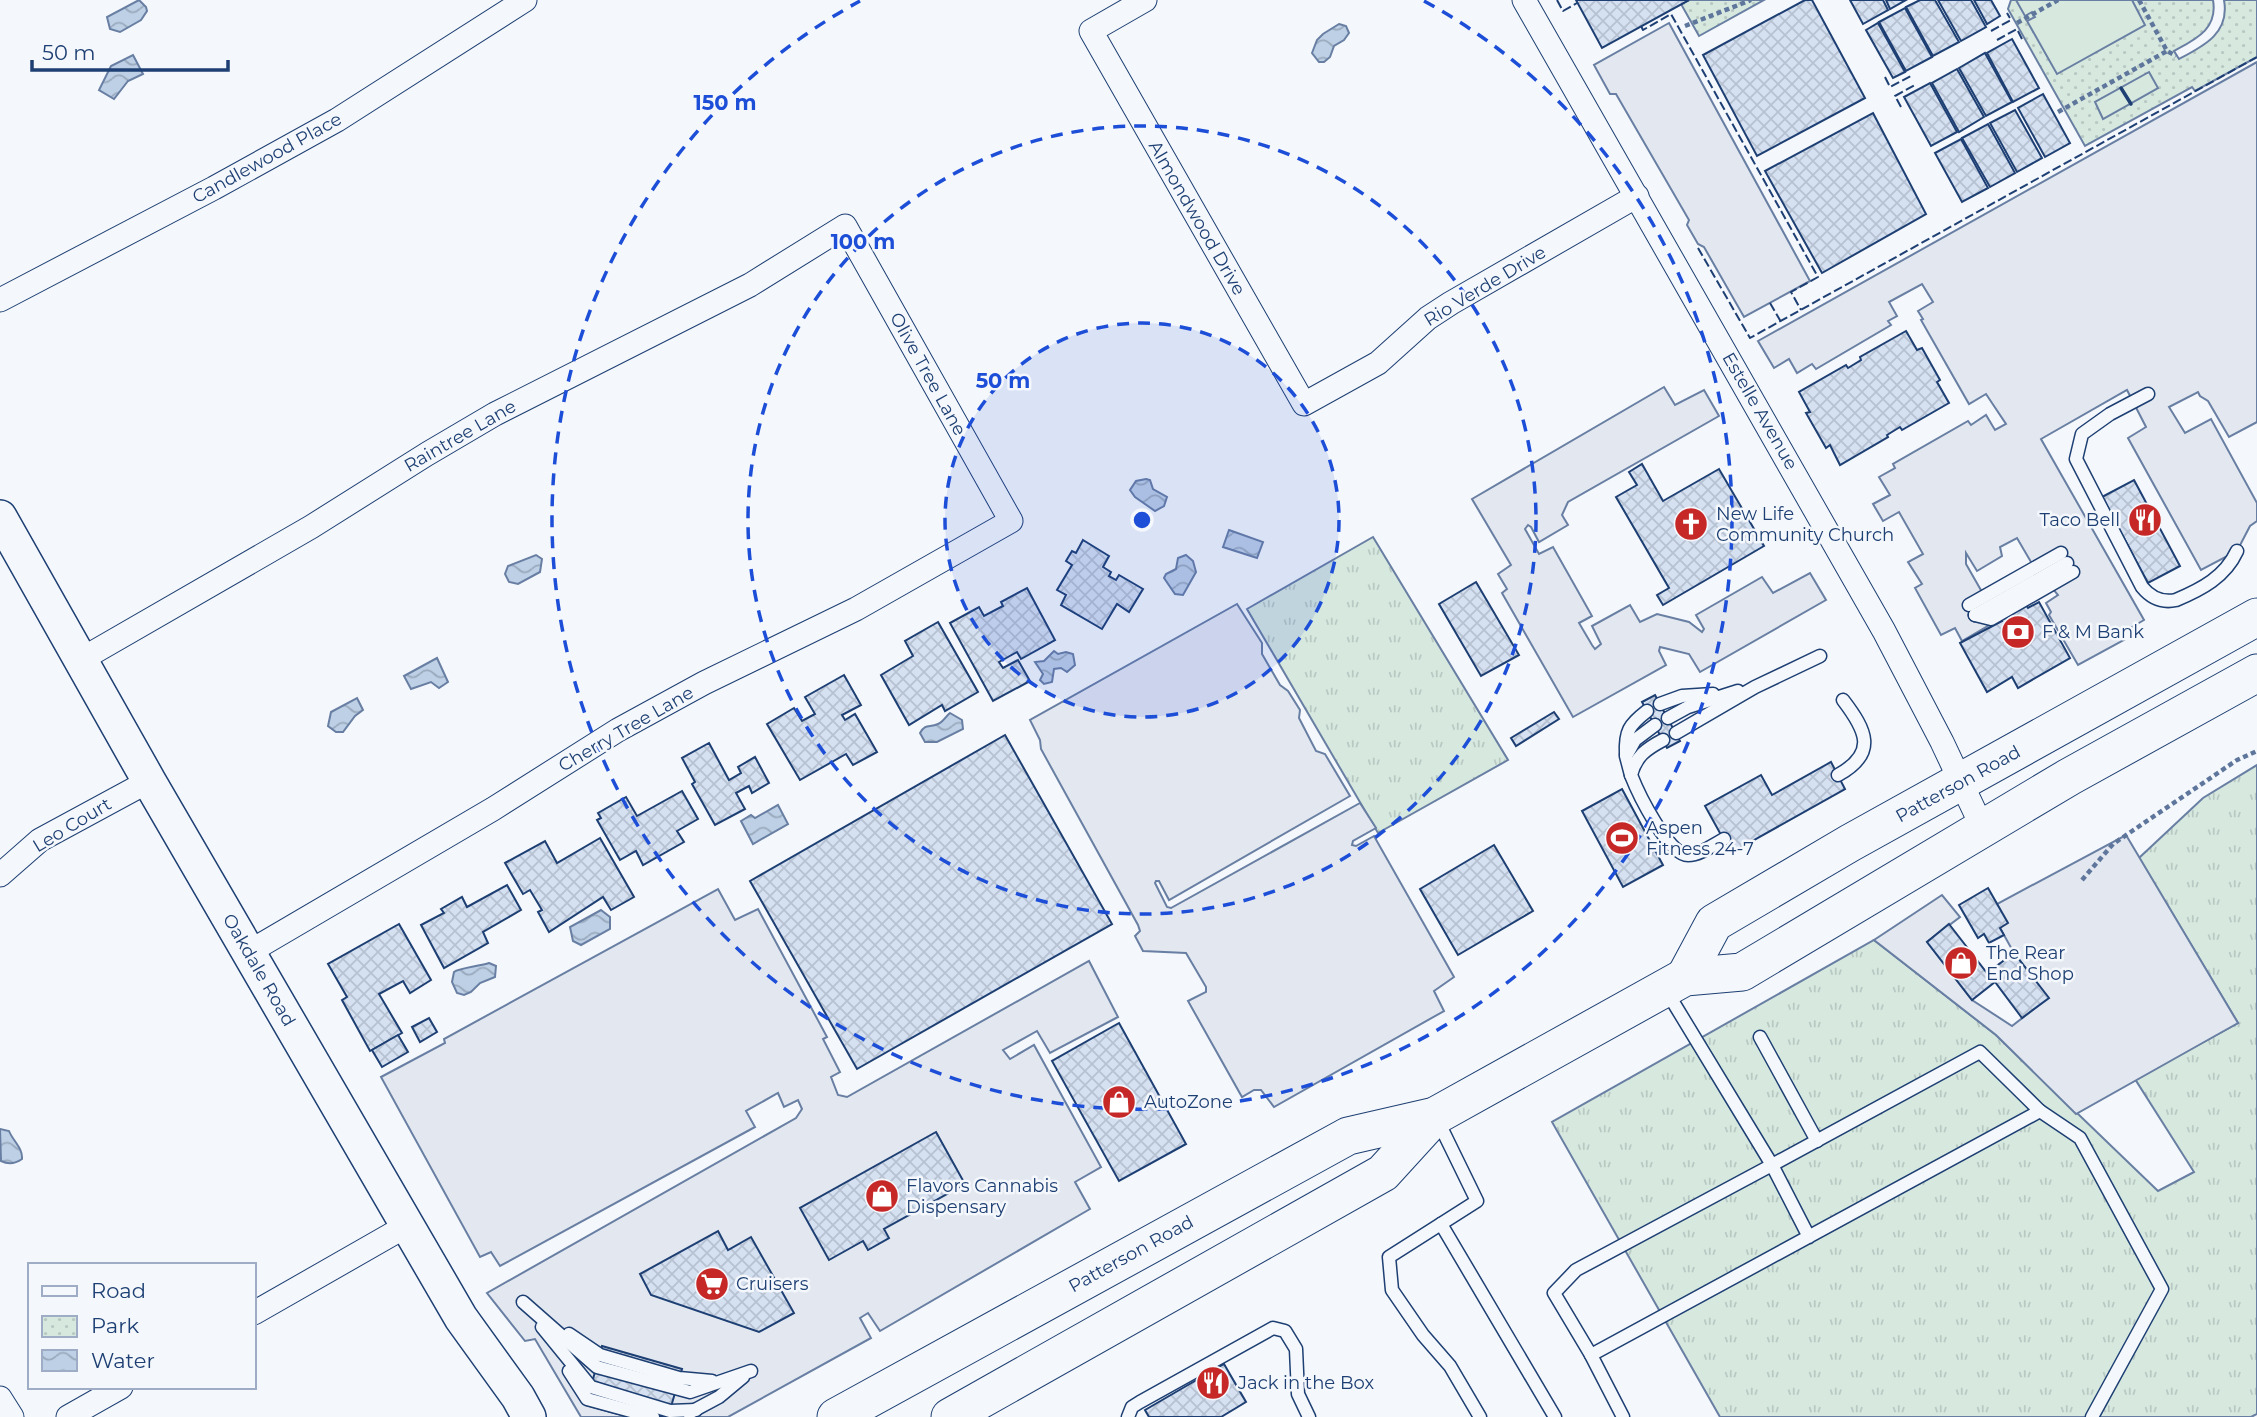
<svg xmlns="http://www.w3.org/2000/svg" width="2257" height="1417" font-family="Montserrat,sans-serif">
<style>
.grass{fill:url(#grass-tufts);stroke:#687fa3;stroke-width:2}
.park{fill:url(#park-dots);stroke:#687fa3;stroke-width:2}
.garden{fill:#d7e8df;stroke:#687fa3;stroke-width:2}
.parking{fill:#e3e8f0;stroke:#687fa3;stroke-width:2}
.water{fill:url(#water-waves);stroke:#687fa3;stroke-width:2}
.building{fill:url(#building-cross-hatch);stroke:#1d3f73;stroke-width:2}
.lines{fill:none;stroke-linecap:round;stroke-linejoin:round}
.lane-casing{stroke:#1d3f73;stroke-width:15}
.street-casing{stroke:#1d3f73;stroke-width:25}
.secondary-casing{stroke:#1d3f73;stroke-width:36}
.primary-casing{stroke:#1d3f73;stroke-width:39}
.path{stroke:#5e769c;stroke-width:4.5;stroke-dasharray:5 3.5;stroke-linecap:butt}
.lane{stroke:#f4f7fb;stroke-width:12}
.street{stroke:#f4f7fb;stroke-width:23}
.secondary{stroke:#f4f7fb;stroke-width:33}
.primary{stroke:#f4f7fb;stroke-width:37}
.fence{stroke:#1d3f73;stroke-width:2;stroke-dasharray:9 3.5;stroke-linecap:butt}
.wall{stroke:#1d3f73;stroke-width:3.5}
.ring{fill:none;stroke:#1d4ed8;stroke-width:3.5;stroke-dasharray:12 9}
.labels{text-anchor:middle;stroke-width:5;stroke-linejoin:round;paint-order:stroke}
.street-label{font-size:18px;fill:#1d3f73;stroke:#f4f7fb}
.poi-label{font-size:18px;fill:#1d3f73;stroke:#f4f7fb;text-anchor:start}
.centre{fill:#1d4ed8;stroke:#f4f7fb;stroke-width:3.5}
.ring-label{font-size:21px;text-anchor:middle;font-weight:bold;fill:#1d4ed8;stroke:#f4f7fb;stroke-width:5;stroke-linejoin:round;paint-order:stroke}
</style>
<defs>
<pattern id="grass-tufts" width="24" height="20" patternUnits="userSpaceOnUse" patternTransform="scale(1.75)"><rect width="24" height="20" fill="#d7e8df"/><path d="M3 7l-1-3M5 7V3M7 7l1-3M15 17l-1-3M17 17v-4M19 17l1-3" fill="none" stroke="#b8c8c3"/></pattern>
<pattern id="park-dots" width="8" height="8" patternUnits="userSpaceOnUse" patternTransform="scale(1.75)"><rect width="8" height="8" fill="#d7e8df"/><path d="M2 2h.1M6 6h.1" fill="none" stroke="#b8c8c3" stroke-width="1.8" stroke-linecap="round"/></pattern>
<pattern id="water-waves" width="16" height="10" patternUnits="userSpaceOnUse" patternTransform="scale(1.75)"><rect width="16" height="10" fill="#bed0e5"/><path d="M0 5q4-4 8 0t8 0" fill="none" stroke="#9aaabe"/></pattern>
<pattern id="building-cross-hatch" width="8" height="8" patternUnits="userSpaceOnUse" patternTransform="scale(1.75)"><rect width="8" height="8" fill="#d5e0f0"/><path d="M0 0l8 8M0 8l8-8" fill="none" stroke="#b6c1d1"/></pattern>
</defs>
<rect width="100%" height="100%" fill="#f4f7fb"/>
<!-- grass -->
<g class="grass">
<polygon points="1373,537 1508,760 1378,833 1247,609"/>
<polygon points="2257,765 2257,1414 2251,1417 1720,1417 1552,1122 1874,940 1996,1035 2158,1191 2194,1172 2135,1079 2238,1023 2139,858 2203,798"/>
</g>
<!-- park -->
<g class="park">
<polygon points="1689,0 1764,0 1699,36 1681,4"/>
<path d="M2011,0H2213C2218,29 2196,39 2174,51L2179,59C2204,46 2230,33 2224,0H2257V57L2195,91L2192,87L2085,146L2008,9Z"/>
</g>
<!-- garden -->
<g class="garden">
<polygon points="2016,0 2132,0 2145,25 2057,74 2027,21 2035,17 2032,12 2025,16"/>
<polygon points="2149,72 2158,88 2103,119 2095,102"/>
</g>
<!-- parking -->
<g class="parking">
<polygon points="1669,23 1810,281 1744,317 1704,247 1698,244 1687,225 1689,220 1616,94 1610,94 1594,65"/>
<polygon points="2257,62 2257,422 2229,437 2208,401 2200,396 2198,392 2169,407 2185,433 2211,419 2257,503 2257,521 2250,526 2237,551 2201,570 2128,438 2146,427 2127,390 2041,439 2144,620 2120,634 2124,640 2078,665 2049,615 2051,612 2046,603 2058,595 2031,562 2017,538 2000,547 2002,556 1977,571 1966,553 1966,564 1998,620 1962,641 1955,628 1941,635 1915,588 1922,584 1908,562 1923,554 1899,512 1883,521 1873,504 1890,495 1879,477 1895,468 1893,464 1968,421 1971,425 1986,415 1995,430 2006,424 1986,394 1969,404 1921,320 1923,319 1918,311 1933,302 1922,284 1889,302 1897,316 1888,321 1891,325 1816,369 1812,364 1797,373 1789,359 1774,368 1758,341"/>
<polygon points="1664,387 1675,405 1704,390 1719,416 1568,502 1562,515 1568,525 1539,542 1531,527 1528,525 1525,529 1539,554 1553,547 1592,616 1579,623 1592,645 1595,649 1601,644 1592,626 1630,605 1640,622 1657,614 1689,622 1702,632 1704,629 1696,615 1762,577 1773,593 1810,573 1826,600 1700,672 1689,654 1660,647 1659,651 1666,665 1573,717 1502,593 1507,589 1498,574 1511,565 1472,499"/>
<polygon points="1237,604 1262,643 1262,654 1280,685 1288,691 1300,710 1299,718 1316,751 1325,754 1350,796 1169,900 1159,881 1156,881 1155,883 1167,907 1171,908 1360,803 1376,828 1353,841 1352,845 1356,846 1374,836 1454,977 1434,991 1444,1011 1274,1107 1261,1090 1254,1090 1242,1097 1188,1001 1206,992 1206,987 1186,953 1143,951 1135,936 1140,931 1138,925 1041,749 1040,740 1030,720"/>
<polygon points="2126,835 2238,1023 2076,1114 1996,1035 1874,940 1942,895 1960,917 1927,942 1972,1000 2012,1026 2048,998 2014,953 2000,928 1997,904"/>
<polygon points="718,889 735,920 758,909 827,1037 823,1039 840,1072 831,1077 838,1095 847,1097 1089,961 1118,1017 1050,1053 1037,1031 1003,1050 1010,1059 1034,1045 1101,1167 1075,1182 1090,1209 880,1331 868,1313 860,1318 871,1338 728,1417 581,1417 535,1339 525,1341 487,1293 796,1118 802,1109 798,1100 784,1107 778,1093 746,1111 755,1127 500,1266 491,1252 480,1257 381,1077 445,1043 444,1039"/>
</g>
<!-- water -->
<g class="water">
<polygon points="139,0 146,7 147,11 141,20 120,32 110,29 107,17"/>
<polygon points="1339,24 1346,26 1349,33 1344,40 1334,46 1330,57 1324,62 1319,62 1312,53 1317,40 1323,34"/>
<polygon points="133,55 143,74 128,81 114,99 99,90 111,66"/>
<polygon points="1146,479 1150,480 1153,489 1167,497 1164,506 1155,511 1135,497 1130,490 1136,481"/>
<polygon points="1229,530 1263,542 1257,558 1223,547"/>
<polygon points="536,555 542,559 540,572 518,584 509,582 505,574 508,566"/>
<polygon points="1186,555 1193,561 1196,572 1183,595 1175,594 1164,578 1166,574 1176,569 1178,558"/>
<polygon points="1054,651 1058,654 1066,652 1073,654 1075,665 1067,672 1061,668 1054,669 1052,682 1044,684 1040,680 1043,674 1035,662 1044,661"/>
<polygon points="437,658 448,682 439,688 431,682 411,689 404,676"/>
<polygon points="357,698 363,710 355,716 343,732 336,732 328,726 331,712"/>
<path d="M950,713L962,720L963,729L937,742H925L920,733C926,723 929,728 938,724C943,722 946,716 950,713Z"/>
<polygon points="778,805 788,824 753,844 741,821 751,815 755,818"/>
<polygon points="601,910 610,917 610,929 581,945 573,941 570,927"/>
<path d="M489,963L496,966L495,977L480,983L471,992L464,995L457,993L452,982L454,972C459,968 480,966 489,963Z"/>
<path d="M0,1129L9,1131C13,1141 23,1148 22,1159C15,1164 9,1165 1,1161Z"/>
</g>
<!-- building -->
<g class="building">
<polygon points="1576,0 1689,0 1602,48"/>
<polygon points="1805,0 1812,0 1865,98 1757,156 1703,55"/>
<polygon points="1850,0 1883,0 1888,10 1863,24"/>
<polygon points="1886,0 1906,0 1890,9"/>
<polygon points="1920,0 1935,0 1959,42 1933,56 1906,7"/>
<polygon points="1938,0 1971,0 1986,27 1961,41"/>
<polygon points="1974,0 1991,0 2000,16 1987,24"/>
<polygon points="1905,8 1932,57 1906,71 1879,22"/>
<polygon points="1878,23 1905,72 1893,78 1866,30"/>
<polygon points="2012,39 2039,88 2013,102 1987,53"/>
<polygon points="1985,53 2012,102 1986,116 1959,68"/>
<polygon points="1957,69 1984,117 1959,132 1932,83"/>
<polygon points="1930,83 1957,132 1931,146 1904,97"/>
<polygon points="2043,94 2070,143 2045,157 2018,108"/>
<polygon points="2015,110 2042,158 2017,172 1990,123"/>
<polygon points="1873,113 1926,214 1822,273 1765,171"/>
<polygon points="1988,124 2015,173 1990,187 1962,138"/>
<polygon points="1961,139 1988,188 1962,202 1935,153"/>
<polygon points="1906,331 1917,350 1922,348 1940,380 1937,382 1949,403 1902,430 1900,427 1887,435 1888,437 1840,465 1830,445 1826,448 1806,413 1810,412 1799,392 1846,365 1848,368 1861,360 1860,357"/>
<polygon points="1642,464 1663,501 1719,469 1764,546 1663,605 1657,595 1669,588 1616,497 1637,485 1629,472"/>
<polygon points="2134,480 2180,566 2148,583 2102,497"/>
<polygon points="1083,540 1109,556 1103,567 1111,572 1109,576 1116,580 1119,575 1143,589 1129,612 1117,604 1102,629 1061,605 1066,595 1057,590 1072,565 1066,561 1072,551 1076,553"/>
<polygon points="2010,578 2028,608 2039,602 2070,658 2018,688 2012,677 1987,692 1960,643 2002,621 1986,592"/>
<polygon points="1476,582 1519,655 1481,676 1439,604"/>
<polygon points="1027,588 1055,640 1021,659 1017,652 999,662 1003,668 1018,660 1030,681 993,701 950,623 979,607 984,616 1003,606 1001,602"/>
<polygon points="938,622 978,692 945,711 942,705 909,725 881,675 913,656 905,641"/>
<polygon points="844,675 861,705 842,715 845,720 855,714 877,752 853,765 846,754 800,780 767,724 794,708 802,721 815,714 805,697"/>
<polygon points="1655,695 1680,741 1667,748 1642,702"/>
<polygon points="1554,712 1559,719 1516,746 1511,738"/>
<polygon points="1005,735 1112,924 857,1069 750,881"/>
<polygon points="709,743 729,780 741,773 738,767 755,757 769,783 752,793 749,786 736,793 745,809 715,825 692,784 695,782 682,758"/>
<polygon points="1831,762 1845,789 1731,853 1705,806 1761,775 1772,795"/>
<polygon points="1622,789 1663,865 1623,887 1582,811"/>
<polygon points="682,791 698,819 677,831 684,842 643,865 636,851 620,860 597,820 601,818 598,813 626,797 637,816"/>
<polygon points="600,838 634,897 611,910 603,897 549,932 538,912 542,910 530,890 523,894 505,863 545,841 557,863"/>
<polygon points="1494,845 1533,911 1458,955 1420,889"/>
<polygon points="507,885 521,910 483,932 488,943 444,968 421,925 444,913 441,909 462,897 467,907"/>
<polygon points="1988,888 2008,923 2000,928 2004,935 1989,943 1984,934 1978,938 1959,905"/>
<polygon points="399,924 431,980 410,993 403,981 379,994 402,1033 370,1051 342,1000 347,997 328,964"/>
<polygon points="1949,924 1987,973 2014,953 2049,998 2022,1018 1995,982 1972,1000 1927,942"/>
<polygon points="429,1018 437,1032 420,1042 412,1027"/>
<polygon points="1119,1023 1186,1144 1119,1181 1052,1061"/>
<polygon points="398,1035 408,1052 382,1067 372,1050"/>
<polygon points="936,1132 965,1184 884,1229 889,1238 868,1250 863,1241 829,1260 800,1208"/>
<polygon points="718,1231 728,1250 751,1237 794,1313 759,1332 651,1295 640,1274"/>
<polygon points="602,1346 682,1369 668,1417 629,1417 586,1405"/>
<polygon points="1224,1364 1246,1402 1221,1417 1149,1417 1145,1410"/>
</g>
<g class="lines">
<!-- lane casing -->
<g class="lane-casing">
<g id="lane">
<path d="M2148,394L2110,414L2082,434L2076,459L2142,587C2151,598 2162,603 2176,600C2202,589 2225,577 2237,551"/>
<polyline points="1969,605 2061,553"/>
<polyline points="1975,615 1991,619 2073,572"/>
<polyline points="1975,615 2067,563"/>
<polyline points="1660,704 1682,696 1713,694"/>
<polyline points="1668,718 1688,707 1738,691"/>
<polyline points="1676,733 1755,687 1820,656"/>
<path d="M1663,740C1646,749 1636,756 1631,775C1638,793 1668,855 1688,855C1700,855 1713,845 1724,839"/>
<path d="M1626,754C1625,731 1629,725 1647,711"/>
<polyline points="1631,775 1626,756 1635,740 1655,725"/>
<path d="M1838,775C1878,753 1866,730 1843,700"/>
<polyline points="1667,992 1772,1165 1980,1052 2040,1111 1591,1355 1554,1293 1576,1270 1772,1165 1809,1237"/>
<polyline points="1760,1037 1817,1141"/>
<polyline points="2040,1111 2080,1138 2162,1289 2092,1417"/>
<polyline points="1437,1119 1477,1201 1389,1257 1392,1290 1423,1335 1450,1366 1480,1417"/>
<polyline points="1441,1224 1555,1417"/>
<polyline points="523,1302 597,1367 690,1392 751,1371"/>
<polyline points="542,1327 591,1387 670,1411 696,1410"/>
<polyline points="569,1334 600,1355 679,1378 712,1381"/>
<polyline points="1591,1355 1623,1417"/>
<polyline points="569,1371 587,1399 653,1417"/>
<polyline points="689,1413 719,1397 743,1377"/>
<polyline points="1128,1417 1132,1407 1140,1402 1273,1328 1285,1331 1296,1349 1298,1394 1309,1417"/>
</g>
</g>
<!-- street casing -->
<g class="street-casing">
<g id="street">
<polyline points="1145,0 1091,31 1304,404 1378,363 1428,318 1451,303 1637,196"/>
<polyline points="1524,0 1884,631 1942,742 1983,829"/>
<polyline points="0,300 214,188 337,120 525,0"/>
<polyline points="82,659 311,527 427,454 495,414 750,285 845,226 1011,521 856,609 704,683 618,730 493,809 249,952"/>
<polyline points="0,875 40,840 149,781"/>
<polyline points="254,1313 408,1225"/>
<polyline points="0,1398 12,1417"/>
<polyline points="68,1417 121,1387"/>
</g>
</g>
<!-- secondary casing -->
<g class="secondary-casing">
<polyline id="secondary" points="0,517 149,781 461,1318 518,1397 529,1417"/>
</g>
<!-- primary casing -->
<g class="primary-casing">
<g id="primary">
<polyline points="1685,977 1714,923 1850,843 2257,617"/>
<polyline points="836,1417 1348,1136 1435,1116 1685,977 1742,972 2069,777 2257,673"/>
<polyline points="950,1417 1383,1173 1435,1116"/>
</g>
</g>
<!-- path -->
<g class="path">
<polyline points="2139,0 2167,51 2176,56"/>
<polyline points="2017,23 2058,0"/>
<polyline points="1685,26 1751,0"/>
<polyline points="2058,112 2167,51"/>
<polyline points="2082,880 2113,844 2237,760 2257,751"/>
</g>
<!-- lane -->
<use href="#lane" class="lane"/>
<!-- street -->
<use href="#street" class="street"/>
<!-- secondary -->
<use href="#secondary" class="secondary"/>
<!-- primary -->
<use href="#primary" class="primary"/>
<!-- fence -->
<g class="fence">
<polyline points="1557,0 1563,11 1577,3"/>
<polyline points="1641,26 1643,30 1671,14 1818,277 1791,292 1801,310"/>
<polyline points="1991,31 2011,20 2007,13"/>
<polyline points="1997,40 2017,29 2022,39"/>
<polyline points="1885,77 1890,87 1911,76"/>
<polyline points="1901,107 1895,96 1915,85"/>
<polyline points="1698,248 1750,338 2257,57"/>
<polyline points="1770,303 1781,322"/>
</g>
<!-- wall -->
<polyline class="wall" points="2121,88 2131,104"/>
</g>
<!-- distance rings -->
<circle cx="1142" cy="520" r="197" fill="#1d4ed8" fill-opacity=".12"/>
<g class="ring">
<circle cx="1142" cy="520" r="197"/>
<circle cx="1142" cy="520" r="394"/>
<path d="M1424 1A590 590 0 1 1 860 1"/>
</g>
<!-- icons -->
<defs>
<g id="restaurant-disc" transform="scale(1.75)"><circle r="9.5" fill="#c62828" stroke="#f4f7fb"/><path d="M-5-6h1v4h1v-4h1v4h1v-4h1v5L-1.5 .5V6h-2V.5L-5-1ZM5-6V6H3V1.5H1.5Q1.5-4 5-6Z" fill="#fff"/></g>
<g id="church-disc" transform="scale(1.75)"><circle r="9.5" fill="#c62828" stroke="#f4f7fb"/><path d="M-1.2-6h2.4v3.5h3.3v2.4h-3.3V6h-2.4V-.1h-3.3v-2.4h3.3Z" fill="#fff"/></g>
<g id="bank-disc" transform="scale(1.75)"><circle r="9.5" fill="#c62828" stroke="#f4f7fb"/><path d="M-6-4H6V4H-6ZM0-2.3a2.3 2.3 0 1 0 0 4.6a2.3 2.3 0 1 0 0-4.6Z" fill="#fff"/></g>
<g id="stadium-disc" transform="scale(1.75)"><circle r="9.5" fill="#c62828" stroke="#f4f7fb"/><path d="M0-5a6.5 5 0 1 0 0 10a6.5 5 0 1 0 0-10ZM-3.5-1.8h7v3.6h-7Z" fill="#fff"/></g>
<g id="shop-disc" transform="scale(1.75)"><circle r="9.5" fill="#c62828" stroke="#f4f7fb"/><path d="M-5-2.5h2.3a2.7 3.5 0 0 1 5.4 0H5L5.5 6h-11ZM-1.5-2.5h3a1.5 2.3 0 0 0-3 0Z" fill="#fff"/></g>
<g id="supermarket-disc" transform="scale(1.75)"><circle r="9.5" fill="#c62828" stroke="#f4f7fb"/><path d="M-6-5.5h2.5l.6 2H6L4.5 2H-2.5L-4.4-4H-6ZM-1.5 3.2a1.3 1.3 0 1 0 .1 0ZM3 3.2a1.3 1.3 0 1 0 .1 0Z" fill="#fff"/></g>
</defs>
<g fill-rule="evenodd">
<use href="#restaurant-disc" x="2145" y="520"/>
<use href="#church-disc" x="1691" y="524"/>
<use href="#bank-disc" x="2018" y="632"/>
<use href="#stadium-disc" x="1622" y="838"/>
<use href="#shop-disc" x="1961" y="963"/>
<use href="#shop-disc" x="1119" y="1102"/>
<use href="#shop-disc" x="882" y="1196"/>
<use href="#supermarket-disc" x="712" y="1284"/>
<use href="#restaurant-disc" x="1213" y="1383"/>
</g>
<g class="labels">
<!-- street labels -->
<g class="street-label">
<text transform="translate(267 158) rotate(-29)" y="6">Candlewood Place</text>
<text transform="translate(1197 218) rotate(60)" y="6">Almondwood Drive</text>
<text transform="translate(1485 286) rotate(-31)" y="6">Rio Verde Drive</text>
<text transform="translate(928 374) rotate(61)" y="6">Olive Tree Lane</text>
<text transform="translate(1760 411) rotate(60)" y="6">Estelle Avenue</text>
<text transform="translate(460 436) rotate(-30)" y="6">Raintree Lane</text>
<text transform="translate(626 729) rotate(-30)" y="6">Cherry Tree Lane</text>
<text transform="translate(1958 784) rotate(-29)" y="6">Patterson Road</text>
<text transform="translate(72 825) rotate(-31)" y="6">Leo Court</text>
<text transform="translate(259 970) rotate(60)" y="6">Oakdale Road</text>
<text transform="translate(1131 1254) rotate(-29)" y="6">Patterson Road</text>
</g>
<!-- poi labels -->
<g class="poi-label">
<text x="1716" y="520">New Life<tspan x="1716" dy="21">Community Church</tspan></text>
<text x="2120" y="526" text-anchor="end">Taco Bell</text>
<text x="2042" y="638">F &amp; M Bank</text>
<text x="1646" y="834">Aspen<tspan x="1646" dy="21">Fitness 24-7</tspan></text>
<text x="1986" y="959">The Rear<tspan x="1986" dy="21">End Shop</tspan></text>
<text x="1144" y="1108">AutoZone</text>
<text x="906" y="1192">Flavors Cannabis<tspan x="906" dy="21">Dispensary</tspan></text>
<text x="736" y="1290">Cruisers</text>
<text x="1238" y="1389">Jack in the Box</text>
</g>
</g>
<circle cx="1142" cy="520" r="10" class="centre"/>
<g class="ring-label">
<text x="725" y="110">150 m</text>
<text x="863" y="249">100 m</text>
<text x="1003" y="388">50 m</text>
</g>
<!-- legend -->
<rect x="28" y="1263" width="228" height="126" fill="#f4f7fb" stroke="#9eadc5" stroke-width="2"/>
<rect x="42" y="1286" width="35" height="10" fill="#f4f7fb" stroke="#9eadc5" stroke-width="2"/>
<text x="91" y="1298" font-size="21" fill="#1d3f73">Road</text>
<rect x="42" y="1316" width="35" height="21" fill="url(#park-dots)" stroke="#9eadc5" stroke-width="2"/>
<text x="91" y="1333" font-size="21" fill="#1d3f73">Park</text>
<rect x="42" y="1350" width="35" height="21" fill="url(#water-waves)" stroke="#9eadc5" stroke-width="2"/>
<text x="91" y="1368" font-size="21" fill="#1d3f73">Water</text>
<!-- scale -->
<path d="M32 60v10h196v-10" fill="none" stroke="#1d3f73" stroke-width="3.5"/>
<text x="42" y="60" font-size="21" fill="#1d3f73" stroke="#f4f7fb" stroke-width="5" paint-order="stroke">50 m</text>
</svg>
